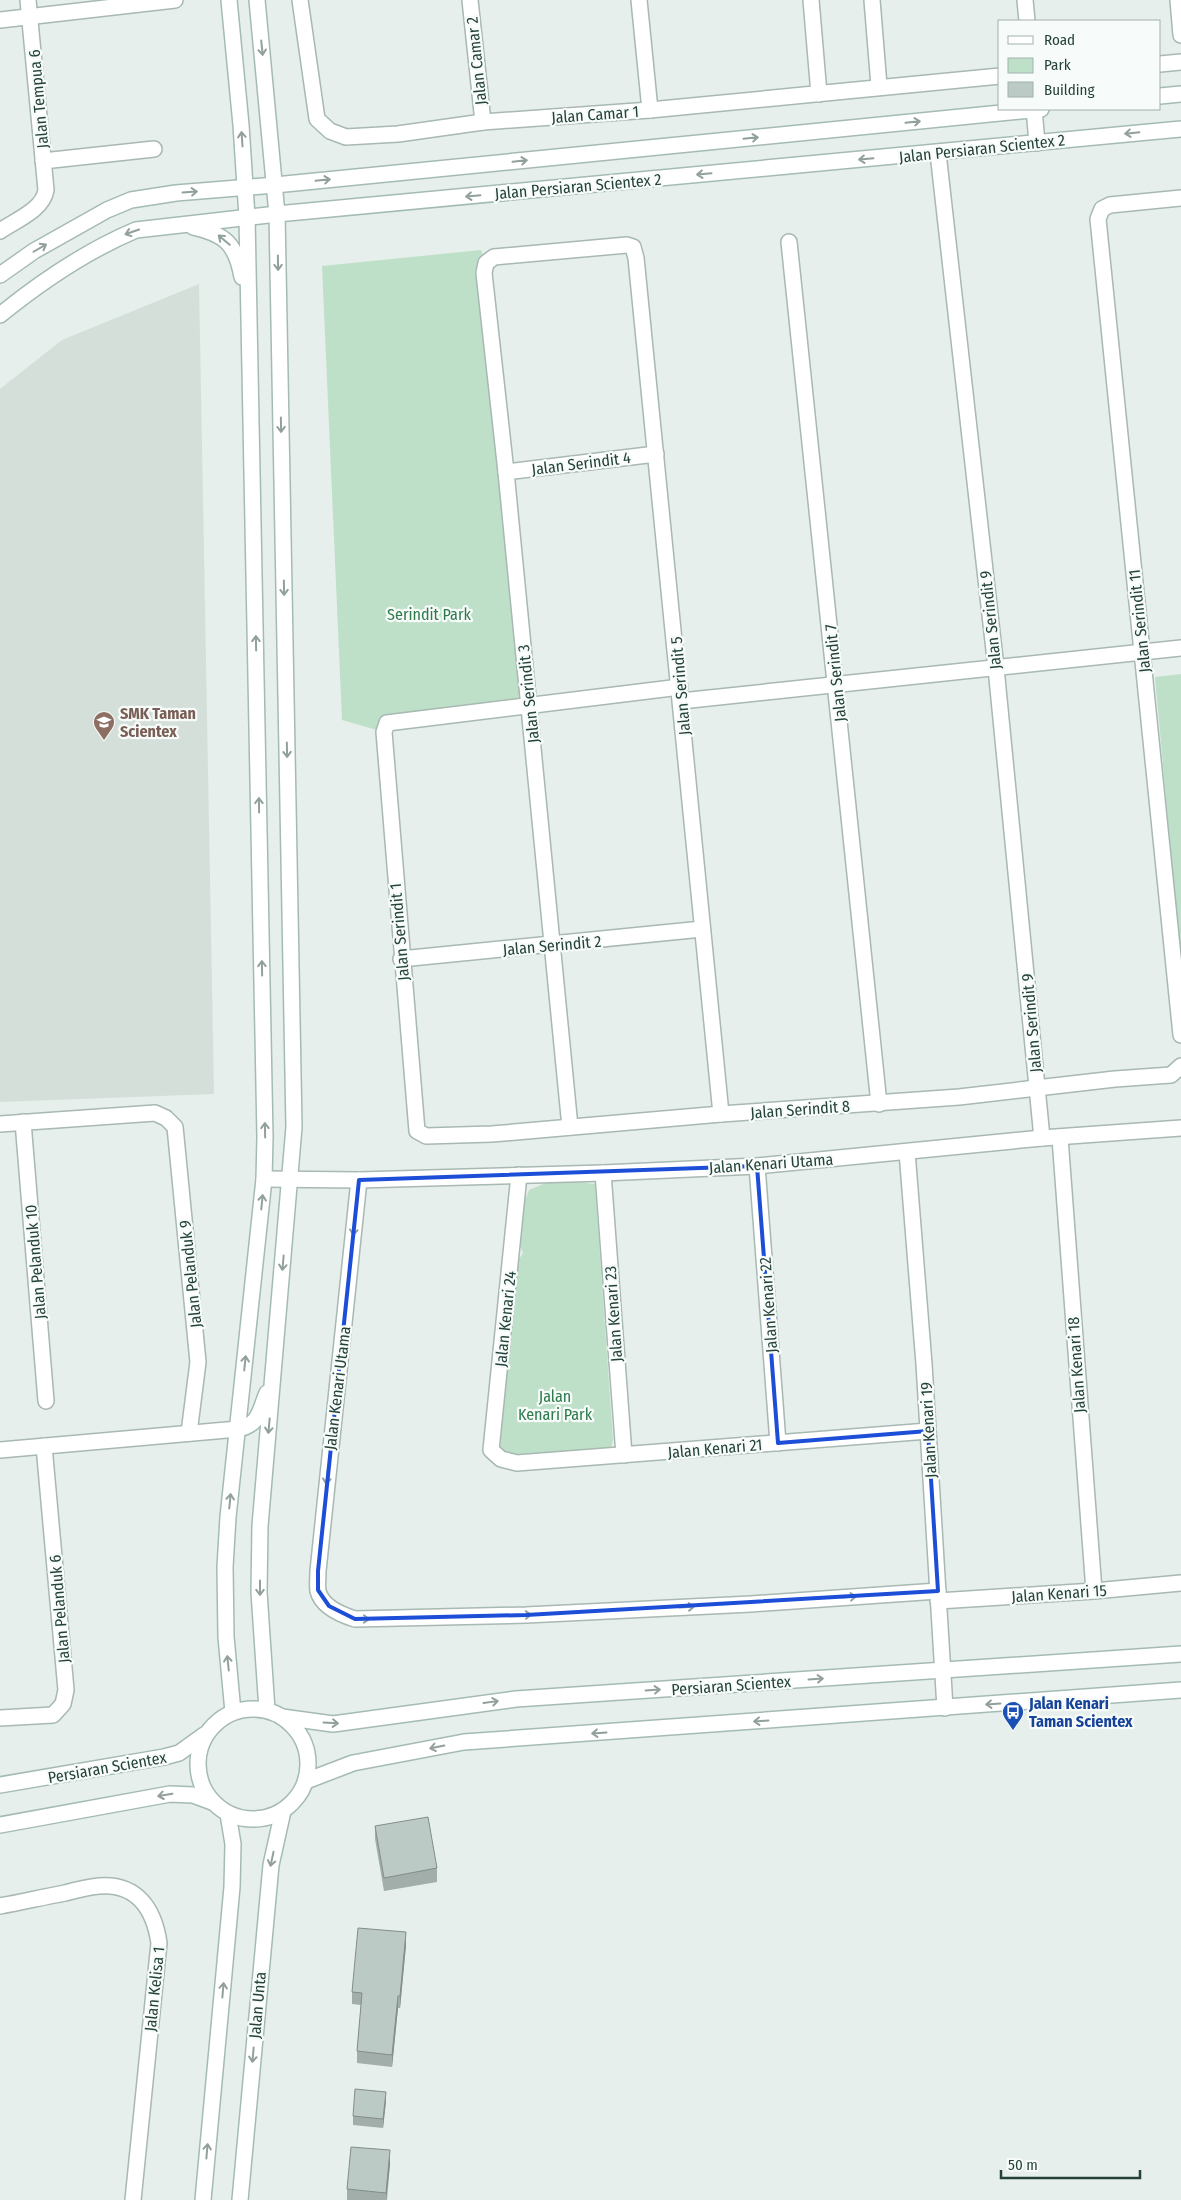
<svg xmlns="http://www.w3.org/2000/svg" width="1181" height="2200" font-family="'Fira Sans Condensed',sans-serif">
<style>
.built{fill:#d4dfda}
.green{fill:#bfe0c8}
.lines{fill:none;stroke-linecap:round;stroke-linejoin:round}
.street-casing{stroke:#a8b8b2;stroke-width:18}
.secondary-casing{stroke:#a4bbb3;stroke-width:18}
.street{stroke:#fff;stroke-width:15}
.secondary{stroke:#fff;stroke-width:15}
.wall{fill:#a1aea9}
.shaded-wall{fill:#838d89}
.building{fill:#bbcac4;stroke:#838d89}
.oneway{stroke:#92a09c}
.marked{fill:none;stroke:#1d4ed8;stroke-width:4;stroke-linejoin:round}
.labels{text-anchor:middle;stroke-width:4.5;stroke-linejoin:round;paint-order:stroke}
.street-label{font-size:16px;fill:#24423a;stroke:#f7fbf9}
.park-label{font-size:16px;fill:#2d7a4b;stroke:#f7fbf9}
.education-label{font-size:16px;font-weight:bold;fill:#785e54;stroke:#f7fbf9;text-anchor:start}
.transit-label{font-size:16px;font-weight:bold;fill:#164399;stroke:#f7fbf9;text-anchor:start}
</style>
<rect width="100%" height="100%" fill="#e6efeb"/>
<!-- built -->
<polygon class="built" points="199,284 214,1094 0,1102 0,389 62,340"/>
<!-- green -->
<g class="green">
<polygon points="481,250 486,263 529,706 396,720 384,732 342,720 322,266"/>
<polygon points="1181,674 1181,964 1155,677"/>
<path d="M555,1179L595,1184L613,1440L609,1456L501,1459L499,1417L517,1262L523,1253C512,1226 519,1216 529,1190Z"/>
</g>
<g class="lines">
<!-- street casing -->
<g class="street-casing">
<g id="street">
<polyline points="300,0 317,119 330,131 346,137 398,134 483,122 650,110 1000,76"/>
<polyline points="470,0 483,122"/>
<polyline points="639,0 650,110"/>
<polyline points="811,0 819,94"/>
<polyline points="872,0 879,86"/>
<polyline points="1025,0 1027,21"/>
<polyline points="1178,0 1181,35"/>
<polyline points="0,20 175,0"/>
<polyline points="1160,64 1181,62"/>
<polyline points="1034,109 1037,143"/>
<polyline points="938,153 996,668 1042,1138"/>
<polyline points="43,161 154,149"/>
<polyline points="1181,198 1110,205 1102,209 1098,219 1181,1035"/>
<path d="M0,231C16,220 43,210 46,190L28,0"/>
<polyline points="789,242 879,1104"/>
<polyline points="506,472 656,454"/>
<polyline points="680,687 387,723 384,732 417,1131 426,1136 492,1134 721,1114 959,1097 1115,1079 1171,1075 1181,1066"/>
<polyline points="681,701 1181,648"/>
<polyline points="401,959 702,929"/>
<polyline points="23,1122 46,1401"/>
<polyline points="0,1124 155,1113 166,1118 175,1127 198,1362 189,1433"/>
<polyline points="570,1127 506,472 484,273 486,263 494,257 627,245 633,247 636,258 721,1114"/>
<polyline points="1060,1138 1094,1591"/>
<polyline points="907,1152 924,1364 945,1708"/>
<polyline points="757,1166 778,1443"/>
<polyline points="603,1173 624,1455"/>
<polyline points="519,1175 491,1450 501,1459 517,1463 928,1431"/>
<polyline points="264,1179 359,1180 603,1173 757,1166 1042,1138 1181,1128"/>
<path d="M359,1180L318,1571C318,1578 317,1585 318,1591C322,1607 342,1615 355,1619L526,1615L751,1604L938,1591"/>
<polyline points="0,1450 238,1429"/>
<polyline points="938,1601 1094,1591 1181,1583"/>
<polyline points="0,1718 53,1715 63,1704 66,1690 44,1446"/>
<path d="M0,1906C22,1902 43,1897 65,1893C76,1890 88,1887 99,1886C137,1883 154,1909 159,1943L133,2200"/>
</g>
</g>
<!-- secondary casing -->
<g class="secondary-casing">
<g id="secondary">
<polyline points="229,0 241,125 247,217 265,1137 264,1179 228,1517 225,1567 226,1637 233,1712"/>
<polyline points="257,0 277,214 294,1127 260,1526 259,1592 267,1710"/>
<polyline points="1160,96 1181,94"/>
<path d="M193,227C225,234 236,244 242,277"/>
<polyline points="0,275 34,251 107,210 131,200 176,193 275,185 1041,109"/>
<path d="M0,315C42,281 86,251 136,230L277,214L1181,129"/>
<path d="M238,1429C260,1424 259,1412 267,1393"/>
<circle cx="253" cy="1764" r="55"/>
<polyline points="282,1717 333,1724 516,1699 1181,1654"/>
<polyline points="306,1781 353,1763 464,1742 1181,1690"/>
<polyline points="0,1785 164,1757 179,1753 204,1735"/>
<polyline points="0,1825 170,1794 193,1795 212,1802"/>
<polyline points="203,2200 232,1887 233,1844 228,1814"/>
<polyline points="240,2200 271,1865 283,1811"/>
</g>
</g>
<!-- street -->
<use href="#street" class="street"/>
<!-- secondary -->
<use href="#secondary" class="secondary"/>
</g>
<!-- wall -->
<g class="wall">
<polygon points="375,1826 437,1868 437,1882 384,1891 375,1839"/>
<polygon points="406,1945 400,2008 398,2008 392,2067 357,2063 357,2051 361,2005 352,2004 352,1992"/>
<polygon points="386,2101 383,2128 353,2125 353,2116"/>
<polygon points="390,2164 387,2200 347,2200 347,2189"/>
</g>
<!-- shaded-wall -->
<g class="shaded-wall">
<polygon points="406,1932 406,1945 400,2008 400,1996"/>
<polygon points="398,1996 398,2008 392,2067 392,2055"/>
<polygon points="386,2092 386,2101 383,2128 383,2119"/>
<polygon points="390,2150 390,2164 386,2200 386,2193"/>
</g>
<!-- building -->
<g class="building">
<polygon points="428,1817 437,1868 384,1878 375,1826"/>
<polygon points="358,1928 406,1932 400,1996 398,1996 392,2055 357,2051 362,1993 352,1992"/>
<polygon points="355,2089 386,2092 383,2119 353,2116"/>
<polygon points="351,2147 390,2150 386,2193 347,2189"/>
</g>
<!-- one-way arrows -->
<defs><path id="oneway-shaft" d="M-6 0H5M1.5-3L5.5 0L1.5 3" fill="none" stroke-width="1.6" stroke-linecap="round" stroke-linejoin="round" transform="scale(1.25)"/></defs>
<g class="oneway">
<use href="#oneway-shaft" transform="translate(262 48) rotate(84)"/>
<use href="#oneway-shaft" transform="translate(913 122) rotate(-6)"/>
<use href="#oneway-shaft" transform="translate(1132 133) rotate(174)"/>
<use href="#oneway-shaft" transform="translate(751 138) rotate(-6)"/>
<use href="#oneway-shaft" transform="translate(242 139) rotate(-94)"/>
<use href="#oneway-shaft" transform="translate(866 159) rotate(175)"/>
<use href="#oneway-shaft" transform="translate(520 161) rotate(-6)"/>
<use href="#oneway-shaft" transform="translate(704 174) rotate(175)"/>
<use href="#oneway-shaft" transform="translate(323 180) rotate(-6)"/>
<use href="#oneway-shaft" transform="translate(190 192) rotate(-4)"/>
<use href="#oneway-shaft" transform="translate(473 196) rotate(175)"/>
<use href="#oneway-shaft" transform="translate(132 232) rotate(161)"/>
<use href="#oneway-shaft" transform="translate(224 240) rotate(-140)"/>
<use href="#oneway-shaft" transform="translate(40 248) rotate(-30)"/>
<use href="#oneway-shaft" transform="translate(278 263) rotate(89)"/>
<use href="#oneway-shaft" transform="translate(281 425) rotate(89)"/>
<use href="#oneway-shaft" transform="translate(284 588) rotate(89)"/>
<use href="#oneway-shaft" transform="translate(256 643) rotate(-91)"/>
<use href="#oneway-shaft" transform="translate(287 750) rotate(89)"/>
<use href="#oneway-shaft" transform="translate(259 805) rotate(-91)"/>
<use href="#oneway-shaft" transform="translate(262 968) rotate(-91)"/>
<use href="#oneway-shaft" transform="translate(265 1130) rotate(-91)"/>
<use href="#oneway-shaft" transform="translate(262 1202) rotate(-84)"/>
<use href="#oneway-shaft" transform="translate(354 1228) rotate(96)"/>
<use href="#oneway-shaft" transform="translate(283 1263) rotate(95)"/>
<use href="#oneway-shaft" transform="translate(245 1363) rotate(-84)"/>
<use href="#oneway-shaft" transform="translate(269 1426) rotate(95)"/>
<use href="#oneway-shaft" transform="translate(327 1477) rotate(96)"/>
<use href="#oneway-shaft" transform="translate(230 1501) rotate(-84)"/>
<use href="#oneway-shaft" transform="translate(260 1588) rotate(90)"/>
<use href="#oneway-shaft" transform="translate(849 1597) rotate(-4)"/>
<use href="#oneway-shaft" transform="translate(687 1607) rotate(-3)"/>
<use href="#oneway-shaft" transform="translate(524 1615) rotate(-2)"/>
<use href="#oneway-shaft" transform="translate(362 1619) rotate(1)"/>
<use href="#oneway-shaft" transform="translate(228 1663) rotate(-96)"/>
<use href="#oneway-shaft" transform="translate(816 1679) rotate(-4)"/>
<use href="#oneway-shaft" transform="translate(653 1690) rotate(-4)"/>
<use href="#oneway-shaft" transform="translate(491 1702) rotate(-8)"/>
<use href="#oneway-shaft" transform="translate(993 1704) rotate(176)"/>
<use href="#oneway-shaft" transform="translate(761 1721) rotate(176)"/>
<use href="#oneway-shaft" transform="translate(331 1723) rotate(3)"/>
<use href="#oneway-shaft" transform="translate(599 1733) rotate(176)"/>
<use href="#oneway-shaft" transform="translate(437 1747) rotate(169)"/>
<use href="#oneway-shaft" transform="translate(165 1795) rotate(171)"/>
<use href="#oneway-shaft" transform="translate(272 1859) rotate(102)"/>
<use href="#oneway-shaft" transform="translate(223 1990) rotate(-85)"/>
<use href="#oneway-shaft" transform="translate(253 2055) rotate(95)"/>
<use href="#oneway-shaft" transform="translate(207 2151) rotate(-85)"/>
</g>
<!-- marked area -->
<path class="marked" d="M757,1166L778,1443L928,1431L938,1591L526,1615L355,1619L329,1606L318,1590V1571L359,1180Z"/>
<!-- icons -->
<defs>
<g id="school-pin" transform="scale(1.125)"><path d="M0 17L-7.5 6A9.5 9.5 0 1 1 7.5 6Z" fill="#8d6e63" stroke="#f7fbf9"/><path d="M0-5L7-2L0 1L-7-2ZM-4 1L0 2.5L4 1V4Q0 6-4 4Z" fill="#fff"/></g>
<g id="bus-pin" transform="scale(1.125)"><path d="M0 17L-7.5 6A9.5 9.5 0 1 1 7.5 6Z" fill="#1a4fb4" stroke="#f7fbf9"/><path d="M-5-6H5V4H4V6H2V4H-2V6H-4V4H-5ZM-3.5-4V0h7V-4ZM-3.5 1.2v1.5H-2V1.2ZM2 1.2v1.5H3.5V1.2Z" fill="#fff"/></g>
</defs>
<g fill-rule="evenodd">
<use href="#school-pin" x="104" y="722"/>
<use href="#bus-pin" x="1013" y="1712"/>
</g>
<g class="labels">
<!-- street labels -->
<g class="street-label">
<text transform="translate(476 61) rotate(-96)" y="6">Jalan Camar 2</text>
<text transform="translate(38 99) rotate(-95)" y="6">Jalan Tempua 6</text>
<text transform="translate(595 114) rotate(-4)" y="6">Jalan Camar 1</text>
<text transform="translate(982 148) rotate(-6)" y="6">Jalan Persiaran Scientex 2</text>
<text transform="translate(578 186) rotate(-5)" y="6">Jalan Persiaran Scientex 2</text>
<text transform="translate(581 463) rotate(-7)" y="6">Jalan Serindit 4</text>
<text transform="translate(990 620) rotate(-96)" y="6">Jalan Serindit 9</text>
<text transform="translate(1139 621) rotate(-96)" y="6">Jalan Serindit 11</text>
<text transform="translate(835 673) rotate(-96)" y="6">Jalan Serindit 7</text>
<text transform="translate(680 686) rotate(-95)" y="6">Jalan Serindit 5</text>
<text transform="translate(528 694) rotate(-96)" y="6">Jalan Serindit 3</text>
<text transform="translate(399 932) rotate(-95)" y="6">Jalan Serindit 1</text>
<text transform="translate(552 945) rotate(-5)" y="6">Jalan Serindit 2</text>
<text transform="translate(1031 1023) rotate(-95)" y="6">Jalan Serindit 9</text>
<text transform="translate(800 1109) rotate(-4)" y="6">Jalan Serindit 8</text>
<text transform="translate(771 1163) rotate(-4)" y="6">Jalan Kenari Utama</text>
<text transform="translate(35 1262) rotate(-95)" y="6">Jalan Pelanduk 10</text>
<text transform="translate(190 1274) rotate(-96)" y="6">Jalan Pelanduk 9</text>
<text transform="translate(768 1305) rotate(-94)" y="6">Jalan Kenari 22</text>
<text transform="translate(613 1314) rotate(-94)" y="6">Jalan Kenari 23</text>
<text transform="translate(505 1319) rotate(-84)" y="6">Jalan Kenari 24</text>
<text transform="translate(1076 1365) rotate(-94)" y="6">Jalan Kenari 18</text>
<text transform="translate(337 1388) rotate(-83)" y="6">Jalan Kenari Utama</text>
<text transform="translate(928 1430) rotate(-93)" y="6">Jalan Kenari 19</text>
<text transform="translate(715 1448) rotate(-5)" y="6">Jalan Kenari 21</text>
<text transform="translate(1059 1593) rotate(-4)" y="6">Jalan Kenari 15</text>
<text transform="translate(59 1609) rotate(-95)" y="6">Jalan Pelanduk 6</text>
<text transform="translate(731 1685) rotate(-4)" y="6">Persiaran Scientex</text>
<text transform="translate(107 1767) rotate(-10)" y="6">Persiaran Scientex</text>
<text transform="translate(154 1989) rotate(-84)" y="6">Jalan Kelisa 1</text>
<text transform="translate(257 2005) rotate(-85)" y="6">Jalan Unta</text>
</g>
<!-- park labels -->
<g class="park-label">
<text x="429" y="620">Serindit Park</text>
<text x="555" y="1402">Jalan<tspan x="555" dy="18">Kenari Park</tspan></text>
</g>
<!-- education labels -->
<g class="education-label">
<text x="120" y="719">SMK Taman<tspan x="120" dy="18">Scientex</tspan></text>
</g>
<!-- transit labels -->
<g class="transit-label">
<text x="1029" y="1709">Jalan Kenari<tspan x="1029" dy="18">Taman Scientex</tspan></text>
</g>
</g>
<!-- legend -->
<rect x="998" y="20" width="162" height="90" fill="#f7fbf9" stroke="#a3b1ad"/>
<rect x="1008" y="36" width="25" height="8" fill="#ffffff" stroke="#a3b1ad"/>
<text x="1044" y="45" font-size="15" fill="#24423a">Road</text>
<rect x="1008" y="58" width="25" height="15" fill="#bfe0c8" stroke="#a3b1ad"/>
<text x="1044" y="70" font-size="15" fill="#24423a">Park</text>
<rect x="1008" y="82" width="25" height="15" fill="#bbcac4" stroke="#a3b1ad"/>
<text x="1044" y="95" font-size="15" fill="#24423a">Building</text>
<!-- scale -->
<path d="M1001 2170v8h139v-8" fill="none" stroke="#24423a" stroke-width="2.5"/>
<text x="1008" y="2170" font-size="15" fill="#24423a" stroke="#f7fbf9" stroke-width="4" paint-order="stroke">50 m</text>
</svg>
